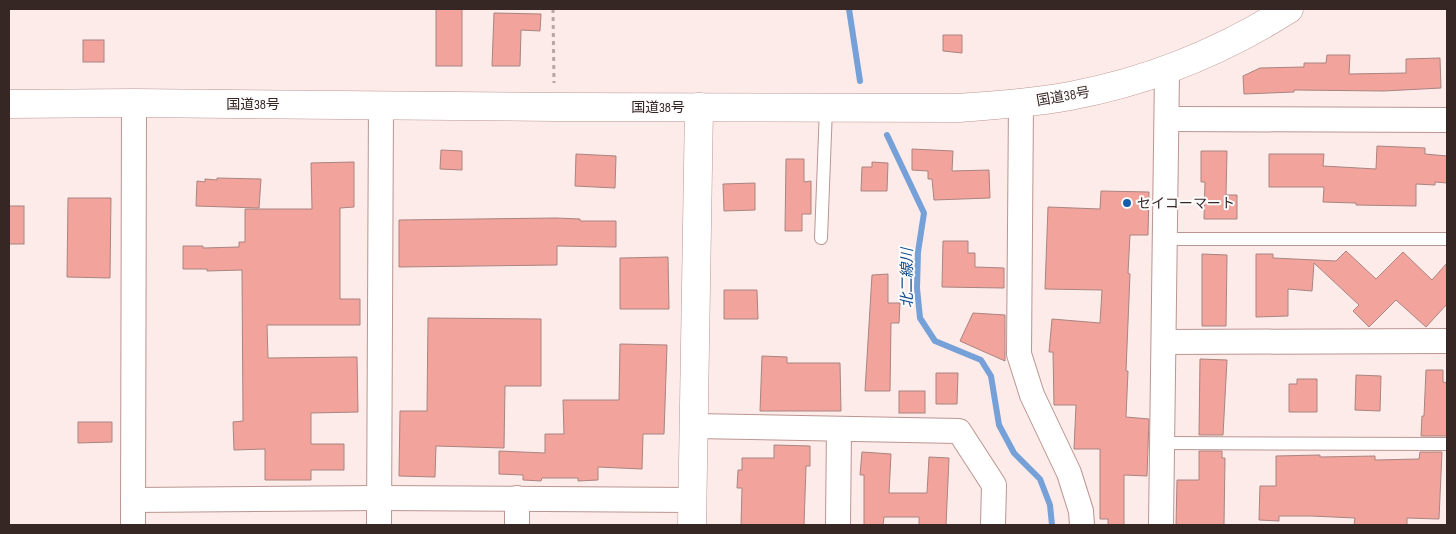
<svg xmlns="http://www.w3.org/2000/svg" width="1456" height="534" font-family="'Sofia Sans Condensed','Noto Sans JP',sans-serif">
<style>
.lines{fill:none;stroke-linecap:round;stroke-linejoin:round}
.stream{stroke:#76a1d8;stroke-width:6}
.building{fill:#f1a39c;stroke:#aa8480}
.lane-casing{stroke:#bb9591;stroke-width:14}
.street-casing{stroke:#bb9591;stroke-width:26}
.secondary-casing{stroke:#bb9591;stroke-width:29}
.highway-casing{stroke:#bb9591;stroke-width:29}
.path{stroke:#b6a6a4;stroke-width:3;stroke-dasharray:4 4;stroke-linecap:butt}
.lane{stroke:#fff;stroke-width:12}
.street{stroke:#fff;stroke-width:24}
.secondary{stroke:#fff;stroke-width:28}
.highway{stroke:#fff;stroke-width:28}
.poi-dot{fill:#145ead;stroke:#fcfcfc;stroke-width:2}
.labels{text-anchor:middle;stroke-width:4;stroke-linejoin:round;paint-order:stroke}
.street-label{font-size:14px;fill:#362725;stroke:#fcfcfc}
.poi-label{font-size:14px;fill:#362725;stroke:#fcfcfc;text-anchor:start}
.water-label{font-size:15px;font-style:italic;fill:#0d4a8c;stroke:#fcfcfc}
</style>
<rect width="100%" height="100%" fill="#fcebe9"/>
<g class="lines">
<!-- stream -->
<g class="stream">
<polyline points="849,9 860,81"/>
<polyline points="887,135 924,213 918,252 917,288 920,318 935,341 981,360 991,376 999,425 1014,453 1040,479 1050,505 1052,525"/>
</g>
</g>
<!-- building -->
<g class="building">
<rect x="436" y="9" width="26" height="57"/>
<polygon points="494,13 541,14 540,31 521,30 520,66 492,66"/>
<polygon points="943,35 962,35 962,53 943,51"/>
<rect x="83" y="40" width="21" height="22"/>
<polygon points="1327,55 1350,55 1349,74 1406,73 1406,59 1440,58 1441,88 1384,91 1294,90 1294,92 1244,94 1243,76 1260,68 1304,67 1304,63 1326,63"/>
<polygon points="1377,146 1425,148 1425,154 1447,156 1447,183 1435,182 1435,185 1416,184 1416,206 1356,205 1356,203 1323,202 1324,187 1269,187 1269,154 1324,154 1323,166 1376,169"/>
<polygon points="912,149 953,151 952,171 989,170 990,198 934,200 932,179 928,179 928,171 912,170"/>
<polygon points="441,150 462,151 462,170 440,169"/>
<polygon points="1201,151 1227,151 1226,195 1237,195 1237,219 1204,219 1205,182 1201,182"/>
<polygon points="576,154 616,156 615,188 575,186"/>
<polygon points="786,159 804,159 804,182 811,181 811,214 802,214 802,231 785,231"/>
<polygon points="354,162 354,207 340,208 340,299 360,299 360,325 267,325 268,358 357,357 358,412 311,413 311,444 344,444 344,470 311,470 311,480 265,480 265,449 234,450 233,422 243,421 242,270 207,271 207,269 183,269 183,246 203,246 203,248 239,247 239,242 245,242 245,209 312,209 311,163"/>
<polygon points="872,162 888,163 887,191 861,191 862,167 872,167"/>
<polygon points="217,178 261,179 259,208 196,206 197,181 205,182 205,179 217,180"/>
<polygon points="755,183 755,210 724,211 723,184"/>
<polygon points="1101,191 1149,192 1148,235 1130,235 1128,273 1130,274 1126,371 1128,371 1126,417 1149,419 1147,476 1124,475 1124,525 1108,525 1108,519 1100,519 1100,449 1074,449 1076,405 1054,405 1053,352 1049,352 1052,319 1100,323 1102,290 1045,289 1048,207 1100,209"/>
<polygon points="68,198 111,198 110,278 67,277"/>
<rect x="9" y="206" width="15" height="38"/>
<polygon points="556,218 580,219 580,221 616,221 616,247 557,246 557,265 399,267 399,220"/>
<polygon points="943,241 968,241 968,253 975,253 975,267 1004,268 1004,288 942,287"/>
<polygon points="1346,251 1376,279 1403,252 1432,280 1447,263 1447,304 1426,327 1396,300 1369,327 1353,311 1359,305 1314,263 1312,291 1288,289 1288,316 1256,317 1256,254 1273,254 1273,258 1336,261"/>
<polygon points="1202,254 1227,255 1226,326 1202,326"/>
<polygon points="668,257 669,309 620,309 620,258"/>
<polygon points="888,274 888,303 900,303 899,323 891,323 890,391 865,391 872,275"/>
<polygon points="724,290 757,290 758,319 724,319"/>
<polygon points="973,313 1005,315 1005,361 960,341"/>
<polygon points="428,318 541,319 541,386 505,386 504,448 436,446 435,477 399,476 400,411 427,411"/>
<polygon points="620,344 667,345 664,434 643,434 642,469 598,467 598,480 578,481 578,478 542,478 541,481 523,480 523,475 499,474 499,451 545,453 545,434 564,434 563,400 619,400"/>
<polygon points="762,356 787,357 787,363 840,363 841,411 760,411"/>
<polygon points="1200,359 1227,360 1223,435 1199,435"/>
<polygon points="1426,370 1443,370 1443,382 1447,383 1447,436 1421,436 1422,416 1424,416"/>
<polygon points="936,373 958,373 957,404 936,404"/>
<polygon points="1356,375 1381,376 1380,411 1355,410"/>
<polygon points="1297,379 1317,379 1317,412 1289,412 1289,384 1297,384"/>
<rect x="899" y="391" width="26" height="22"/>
<polygon points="78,422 112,422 112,442 78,443"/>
<polygon points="774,445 810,446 810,466 806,466 804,525 741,525 742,488 737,488 738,470 742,470 742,458 774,458"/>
<polygon points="1199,451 1222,451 1222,458 1225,458 1224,525 1176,525 1177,480 1199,480"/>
<polygon points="862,452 891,454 889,493 927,493 929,457 949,458 946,525 919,525 919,517 884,517 883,525 864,525 864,475 860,475"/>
<polygon points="1420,452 1442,452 1439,519 1407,518 1407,525 1354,525 1355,518 1311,516 1279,516 1279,521 1259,520 1260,486 1276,486 1276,456 1320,455 1320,457 1375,456 1375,460 1419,459"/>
</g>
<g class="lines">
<!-- lane casing -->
<g class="lane-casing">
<g id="lane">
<polyline points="821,238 826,108"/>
<polyline points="1165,239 1447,239"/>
<polyline points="1163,443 1447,444"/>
</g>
</g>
<!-- street casing -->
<g class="street-casing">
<g id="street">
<polyline points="1021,103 1019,354 1032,395 1069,473 1081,511 1082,525"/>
<polyline points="1167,119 1447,120"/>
<polyline points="1164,342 1447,341"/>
<polyline points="694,426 959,431 994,485 993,525"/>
<polyline points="133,500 379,498 692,500"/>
<polyline points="133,525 134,103"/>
<polyline points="379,525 381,105"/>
<polyline points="517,525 517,498"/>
<polyline points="838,525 839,429"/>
<polyline points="1161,525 1167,71"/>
</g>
</g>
<!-- secondary casing -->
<g class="secondary-casing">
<polyline id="secondary" points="692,525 699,107"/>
</g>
<!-- highway casing -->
<g class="highway-casing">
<path id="highway" d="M9,104L134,103L555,107L959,108C996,105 1034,103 1070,96C1150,81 1220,53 1289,9"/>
</g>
<!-- path -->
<polyline class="path" points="553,9 554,83"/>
<!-- lane -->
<use href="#lane" class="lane"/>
<!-- street -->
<use href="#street" class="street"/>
<!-- secondary -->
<use href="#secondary" class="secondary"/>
<!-- highway -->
<use href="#highway" class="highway"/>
</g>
<!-- markers -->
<circle class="poi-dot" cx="1127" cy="203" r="5"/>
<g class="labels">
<!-- street labels -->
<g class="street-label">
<text transform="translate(1063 96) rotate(-10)" y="5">国道38号</text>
<text x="253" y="109">国道38号</text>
<text x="658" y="112">国道38号</text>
</g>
<!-- poi labels -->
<g class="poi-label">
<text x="1137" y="208">セイコーマート</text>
</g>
<!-- water labels -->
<g class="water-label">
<text transform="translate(907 278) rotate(-90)" y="5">北二線川</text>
</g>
</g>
<!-- border -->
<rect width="1456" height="534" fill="none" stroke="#362725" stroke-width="20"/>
</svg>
